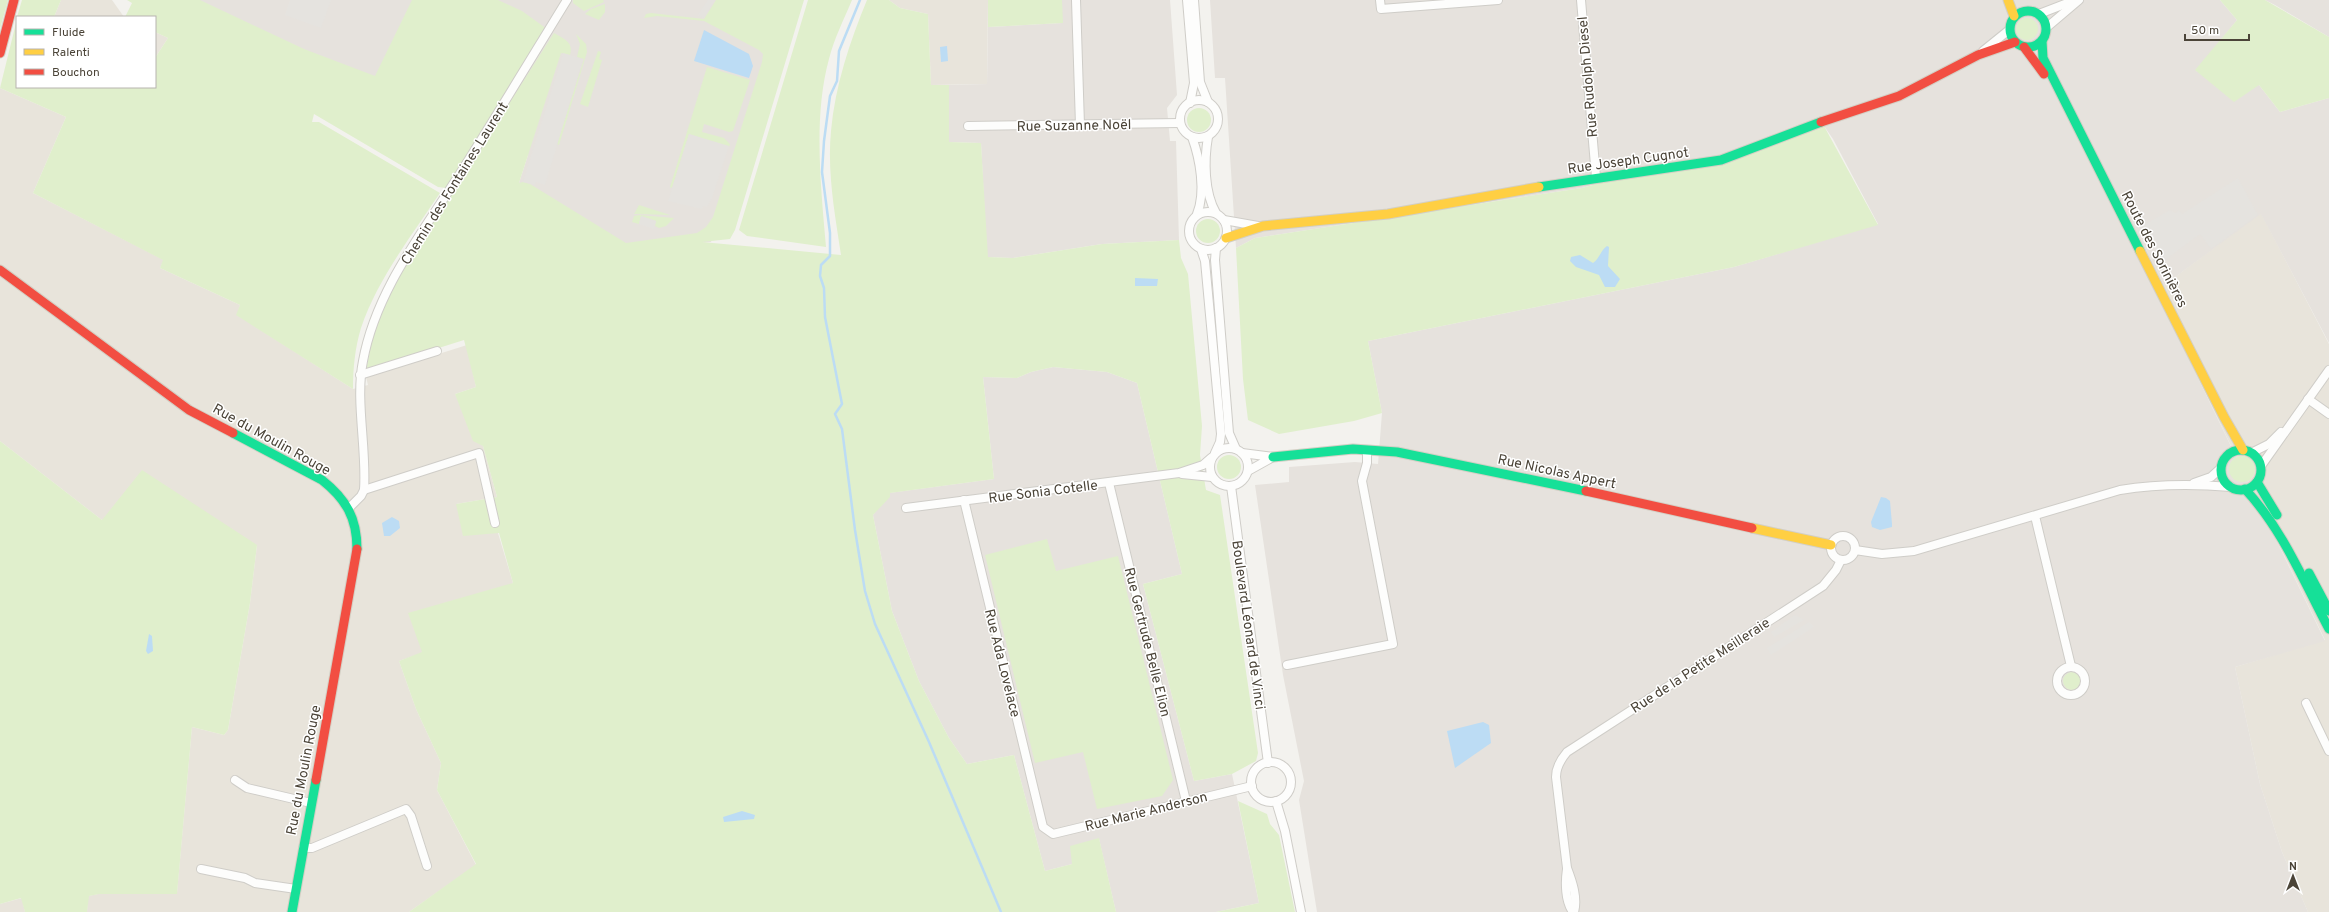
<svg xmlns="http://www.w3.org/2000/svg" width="2329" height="912" font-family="Overpass,sans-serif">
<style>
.residential{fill:#e8e4db}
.industrial{fill:#e6e2dd}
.green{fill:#e0efcc}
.parking{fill:#e5e3df}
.water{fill:#bcdcf4}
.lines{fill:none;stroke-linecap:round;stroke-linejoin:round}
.stream{stroke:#bcdcf4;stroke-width:2.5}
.street-casing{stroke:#cfcdc8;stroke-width:10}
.fast-casing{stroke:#d3cfc4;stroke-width:11}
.slow-casing{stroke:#d3cfc4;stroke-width:11}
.jam-casing{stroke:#d3cfc4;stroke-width:11}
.street{stroke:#fdfdfc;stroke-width:8}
.fast{stroke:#16e098;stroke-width:9}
.slow{stroke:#ffcf43;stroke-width:9}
.jam{stroke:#f24e42;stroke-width:9}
.labels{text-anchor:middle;stroke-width:3;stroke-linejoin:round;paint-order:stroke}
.street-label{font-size:14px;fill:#4b4438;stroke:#fff}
</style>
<rect width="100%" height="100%" fill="#f3f2ee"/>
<!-- residential -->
<g class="residential">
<polygon points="61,0 112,0 124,17 54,17"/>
<polygon points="889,0 988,0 987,84 931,85 928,14 900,8"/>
<polygon points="155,32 168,38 155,58"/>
<polygon points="0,88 66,117 33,193 164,260 160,268 240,305 237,315 353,389 368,385 366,377 467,345 476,387 455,394 483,446 497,497 456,504 498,533 513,583 422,653 399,661 416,709 441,763 437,790 476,865 409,912 87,912 88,896 98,894 177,893 192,727 224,735 228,730 250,603 257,545 102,520 0,441"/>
<polygon points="2261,213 2329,344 2329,912 2308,912 2282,852 2260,784 2235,667 2325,640 2156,291"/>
<polygon points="22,898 25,912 0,912 0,904"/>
</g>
<!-- industrial -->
<g class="industrial">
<polygon points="147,0 717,0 767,50 711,242 630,249 519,183 528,155"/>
<polygon points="1062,0 1170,0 1177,95 1167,108 1170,141 1176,141 1179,240 1102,244 1013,258 987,257 981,143 949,142 949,85 987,84 988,27 1062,23"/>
<polygon points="1210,0 2220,0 2237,20 2196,71 2259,85 2280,112 2329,98 2329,343 2261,214 2156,291 2325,641 2235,667 2260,784 2282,852 2308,912 1317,912 1299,800 1304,781 1283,675 1255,485 1289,482 1289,467 1355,462 1378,464 1382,413 1368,341 1734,267 1878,224 1833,139 1824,126 1719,165 1614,179 1582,188 1255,238 1236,248 1225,78 1215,78"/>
<polygon points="2265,0 2329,0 2329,37 2275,5"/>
<polygon points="1053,367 1107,372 1137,383 1182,574 1143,584 1194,781 1232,774 1259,903 1216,912 1116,912 1099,839 1072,864 1045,871 1014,755 967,764 949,738 919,681 892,611 873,515 889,493 994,479 983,377 1017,378 1031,372"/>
</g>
<!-- green -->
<g class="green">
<polygon points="0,0 8,0 0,29"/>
<polygon points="22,0 61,0 54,17 17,17"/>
<path d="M127,0H200L304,49L375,76L412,0H498L522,11L547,29L446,188L438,187L314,114L312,122H319L440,193C412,235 377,280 361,328C355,348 353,368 353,389L236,315L240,305L160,268L163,260L33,193L66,117L0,88L17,19V87H155V58L168,38L155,32V17H125L132,3Z"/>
<polygon points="573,0 603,0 604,2 584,11 573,3"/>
<path d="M716,0H804L735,230L730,239L702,242L841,255C835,215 827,172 831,131C835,86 850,41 867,0H889L900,8L928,14L931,85H949V142L981,143L988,257L1013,258L1102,244L1179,240L1181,258L1188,274L1202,426L1200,455L1206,490L1220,495L1258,753L1256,761L1232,774L1194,781L1143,584L1182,574L1137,383L1107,372L1053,367L1031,372L1017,378L983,377L994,479L890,493V497L873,515L892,611L919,681L949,738L967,764L1014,755L1045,871L1072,864L1070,846L1099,838L1116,912H409L476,864L437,790L441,763L416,709L399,661L422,652L408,613L513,583L499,533L463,536L456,504L497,497L483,446L473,441L455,394L476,387L464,340L366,371L373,333L394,283L554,33C564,39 574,42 570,55L561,53L519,183L523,182L530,184L626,243L697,233L706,227L713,217L762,62L763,54L759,50L704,21L657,16L644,18L646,14L651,13L704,19Z"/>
<path d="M808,0H852C844,19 834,39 829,59C813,117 821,188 826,247L747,236L739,230Z"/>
<polygon points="988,0 1062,0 1063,23 988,27"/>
<polygon points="2220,0 2265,0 2329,37 2329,98 2280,112 2259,85 2234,102 2195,70 2237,20"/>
<polygon points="605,4 605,12 599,20 585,14 591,9"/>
<circle cx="2027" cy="29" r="11"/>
<polygon points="576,34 586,44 587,52 559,145 557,144 584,59 577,57 580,44"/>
<polygon points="598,51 601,52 599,59 602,60 588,107 580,104"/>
<polygon points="707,67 750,80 733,131 729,132 704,124 702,132 724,138 730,144 729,147 689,134 672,188 670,187"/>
<circle cx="1199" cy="120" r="12"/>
<polygon points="1824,126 1878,225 1734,267 1368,341 1382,413 1354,421 1279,434 1248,420 1243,379 1236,248 1255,238 1582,188 1614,179 1719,165"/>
<polygon points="639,205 670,215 672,215 634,214"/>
<polygon points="639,215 674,218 666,226 659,228 655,226 656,221 641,216 639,224 632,222 634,216"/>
<circle cx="1208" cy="231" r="12"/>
<polygon points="0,441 102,520 142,470 257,545 250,603 228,730 224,735 192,727 177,894 99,894 89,896 87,912 25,912 21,898 0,904"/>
<circle cx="1229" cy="467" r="12"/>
<circle cx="2242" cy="469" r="13"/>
<polygon points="1047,539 1056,571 1118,556 1173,780 1162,796 1097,809 1083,752 1035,763 985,555"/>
<circle cx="2072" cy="681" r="9"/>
<polygon points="1238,801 1267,814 1270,824 1279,835 1295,912 1216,912 1259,903"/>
</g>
<!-- parking -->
<g class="parking">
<polygon points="290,0 331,0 321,28 285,15"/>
<polygon points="708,0 715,0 704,18 698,15"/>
<polygon points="563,53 583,59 545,185 536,182 535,185 523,182"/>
<polygon points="689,134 729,146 712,198 707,207 703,206 702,209 668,201"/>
<polygon points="2238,178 2258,215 2211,249 2200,234 2161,263 2144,225 2170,210 2175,213 2179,210 2182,214"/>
<polygon points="641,216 656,221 654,229 639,224"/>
<polygon points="1795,615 1804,620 1774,637 1771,632"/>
<polygon points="1809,622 1814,627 1771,655 1767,648"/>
</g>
<!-- water -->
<g class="water">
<polygon points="704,30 749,54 753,66 749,78 694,61"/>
<polygon points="947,46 948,61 941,62 940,47"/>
<path d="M1607,246L1609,247L1608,266L1620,279L1615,287H1605L1599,275L1576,267L1570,261L1571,257L1580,255L1593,263C1600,258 1600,251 1607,246Z"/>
<polygon points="1135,278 1158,279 1157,286 1135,286"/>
<polygon points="1881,497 1886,498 1890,501 1892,524 1892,527 1880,530 1872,527 1871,522"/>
<polygon points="392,517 399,521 400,528 390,536 384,536 382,523"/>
<polygon points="149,634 152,636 153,651 148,654 146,651"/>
<polygon points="1483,722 1489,725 1491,743 1455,768 1447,731"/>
<polygon points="742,811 755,815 754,819 724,822 723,817"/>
</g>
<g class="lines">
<!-- stream -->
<polyline class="stream" points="860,0 839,51 837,81 830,96 824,141 822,172 830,233 830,256 821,265 820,276 824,288 825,317 842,404 835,414 842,429 855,530 865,591 875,624 929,742 1001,912"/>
<!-- street casing -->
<g class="street-casing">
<g id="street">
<polyline points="1076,0 1080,125"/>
<polyline points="1187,0 1194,83 1190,103"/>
<polyline points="1194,0 1200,82 1208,102"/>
<polyline points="1380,0 1381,9 1498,0"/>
<polyline points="1581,0 1596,177"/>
<polyline points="2039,14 2070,2"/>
<polyline points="2046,28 2079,0"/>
<polyline points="1983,51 2009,30"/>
<circle cx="1199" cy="119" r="19"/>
<polyline points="968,126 1180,123"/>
<path d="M1192,137C1200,159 1206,192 1197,214"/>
<path d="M1208,137C1204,160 1204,192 1216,213"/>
<circle cx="1208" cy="231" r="19"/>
<polyline points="1224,220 1258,226"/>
<polyline points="1216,248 1215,260 1229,433 1236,449"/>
<polyline points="1201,249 1205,261 1221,434 1220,442 1215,453"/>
<polyline points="360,375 437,351"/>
<polyline points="2308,399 2329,414"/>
<circle cx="1229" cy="467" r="19"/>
<polyline points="1242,453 1273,457 1248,471"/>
<polyline points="2251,453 2269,444 2281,432"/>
<polyline points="2261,466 2329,370"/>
<polyline points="1182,474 1212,477"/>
<polyline points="1109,483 1186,801"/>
<polyline points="2194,483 2211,477 2221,468"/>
<polyline points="1231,486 1268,763"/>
<polyline points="364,490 479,453 495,523"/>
<polyline points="964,500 1043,827 1053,834 1252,786"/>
<path d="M350,507L361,496L364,490C367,449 355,400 363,361C376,290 423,232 461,172C497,115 532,57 567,0"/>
<polyline points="906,508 1179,473 1203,465 1211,458"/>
<polyline points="2035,516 2071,666"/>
<circle cx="1843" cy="548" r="12"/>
<path d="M1855,550L1882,554L1914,551L2120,490C2157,484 2193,484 2231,487"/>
<polyline points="1287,665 1393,644 1362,481 1367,463 1367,450"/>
<circle cx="2071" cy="681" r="14"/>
<polyline points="2306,703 2329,751"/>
<circle cx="1271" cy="782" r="20"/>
<polyline points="235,780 247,788 311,803"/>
<polyline points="1276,801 1285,831 1301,912"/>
<polyline points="303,848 312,848 406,809 411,816 427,866"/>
<polyline points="201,869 245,878 255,883 296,889"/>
<path d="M1567,869C1565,882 1565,901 1573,912"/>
<path d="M1574,912C1578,898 1572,881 1567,868L1556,777C1556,767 1561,759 1567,752L1823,586L1836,570L1841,560"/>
</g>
</g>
<!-- fast casing -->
<g class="fast-casing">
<g id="fast">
<circle cx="2028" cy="29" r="18"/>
<polyline points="2042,41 2043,58 2140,251"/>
<polyline points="1539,187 1721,160 1821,122"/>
<path d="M233,433L322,480C346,499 357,518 357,549"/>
<circle cx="2241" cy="470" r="20"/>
<polyline points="1273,457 1353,449 1397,452 1586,491"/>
<polyline points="2257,482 2277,515"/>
<path d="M2245,489C2283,530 2303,580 2329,629"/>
<polyline points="2309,573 2329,611"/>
<polyline points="292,912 316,780"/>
</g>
</g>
<!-- slow casing -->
<g class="slow-casing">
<g id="slow">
<polyline points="2008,0 2014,16"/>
<polyline points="1226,238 1263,226 1388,214 1539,187"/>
<polyline points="2140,251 2224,417 2243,450"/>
<polyline points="1752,528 1831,545"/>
</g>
</g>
<!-- jam casing -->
<g class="jam-casing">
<g id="jam">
<polyline points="2024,47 2044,74"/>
<polyline points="0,53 14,0"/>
<polyline points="1821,122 1899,96 1978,55 2015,42"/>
<polyline points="0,270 189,410 233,433"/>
<polyline points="1586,491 1752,528"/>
<polyline points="316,780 357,549"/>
</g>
</g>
<!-- street -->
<use href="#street" class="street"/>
<!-- fast -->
<use href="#fast" class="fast"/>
<!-- slow -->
<use href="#slow" class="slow"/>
<!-- jam -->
<use href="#jam" class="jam"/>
</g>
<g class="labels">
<!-- street labels -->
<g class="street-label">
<text transform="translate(1587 77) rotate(-95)" y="5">Rue Rudolph Diesel</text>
<text transform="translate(1074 125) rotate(-1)" y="5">Rue Suzanne Noël</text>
<text transform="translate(1628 160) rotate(-8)" y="5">Rue Joseph Cugnot</text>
<text transform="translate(454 183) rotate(-58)" y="5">Chemin des Fontaines Laurent</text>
<text transform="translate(2155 249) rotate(63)" y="5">Route des Sorinières</text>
<text transform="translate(272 439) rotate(29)" y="5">Rue du Moulin Rouge</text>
<text transform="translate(1557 471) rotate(12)" y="5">Rue Nicolas Appert</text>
<text transform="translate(1043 491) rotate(-7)" y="5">Rue Sonia Cotelle</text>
<text transform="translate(1249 625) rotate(82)" y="5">Boulevard Léonard de Vinci</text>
<text transform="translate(1148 642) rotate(76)" y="5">Rue Gertrude Belle Elion</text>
<text transform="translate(1003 663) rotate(76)" y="5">Rue Ada Lovelace</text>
<text transform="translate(1700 665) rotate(-33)" y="5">Rue de la Petite Meilleraie</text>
<text transform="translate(303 770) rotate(-79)" y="5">Rue du Moulin Rouge</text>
<text transform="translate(1146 811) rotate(-14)" y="5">Rue Marie Anderson</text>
</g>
</g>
<!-- legend -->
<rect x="16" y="16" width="140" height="72" fill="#ffffff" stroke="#b7b4af"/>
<rect x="24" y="29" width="20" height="6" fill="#16e098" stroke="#b7b4af"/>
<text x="52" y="36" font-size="12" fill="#4b4438">Fluide</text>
<rect x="24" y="49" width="20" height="6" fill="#ffcf43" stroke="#b7b4af"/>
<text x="52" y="56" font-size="12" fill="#4b4438">Ralenti</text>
<rect x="24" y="69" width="20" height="6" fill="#f24e42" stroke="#b7b4af"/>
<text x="52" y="76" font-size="12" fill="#4b4438">Bouchon</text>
<!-- north arrow -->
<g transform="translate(2293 876)" stroke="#ffffff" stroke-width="3" paint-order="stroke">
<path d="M0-3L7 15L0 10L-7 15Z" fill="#4b4438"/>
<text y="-6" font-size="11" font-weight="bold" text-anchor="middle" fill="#4b4438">N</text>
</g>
<!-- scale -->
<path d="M2185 34v6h64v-6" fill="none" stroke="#4b4438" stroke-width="2"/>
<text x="2191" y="34" font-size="12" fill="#4b4438" stroke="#ffffff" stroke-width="3" paint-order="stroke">50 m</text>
</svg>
